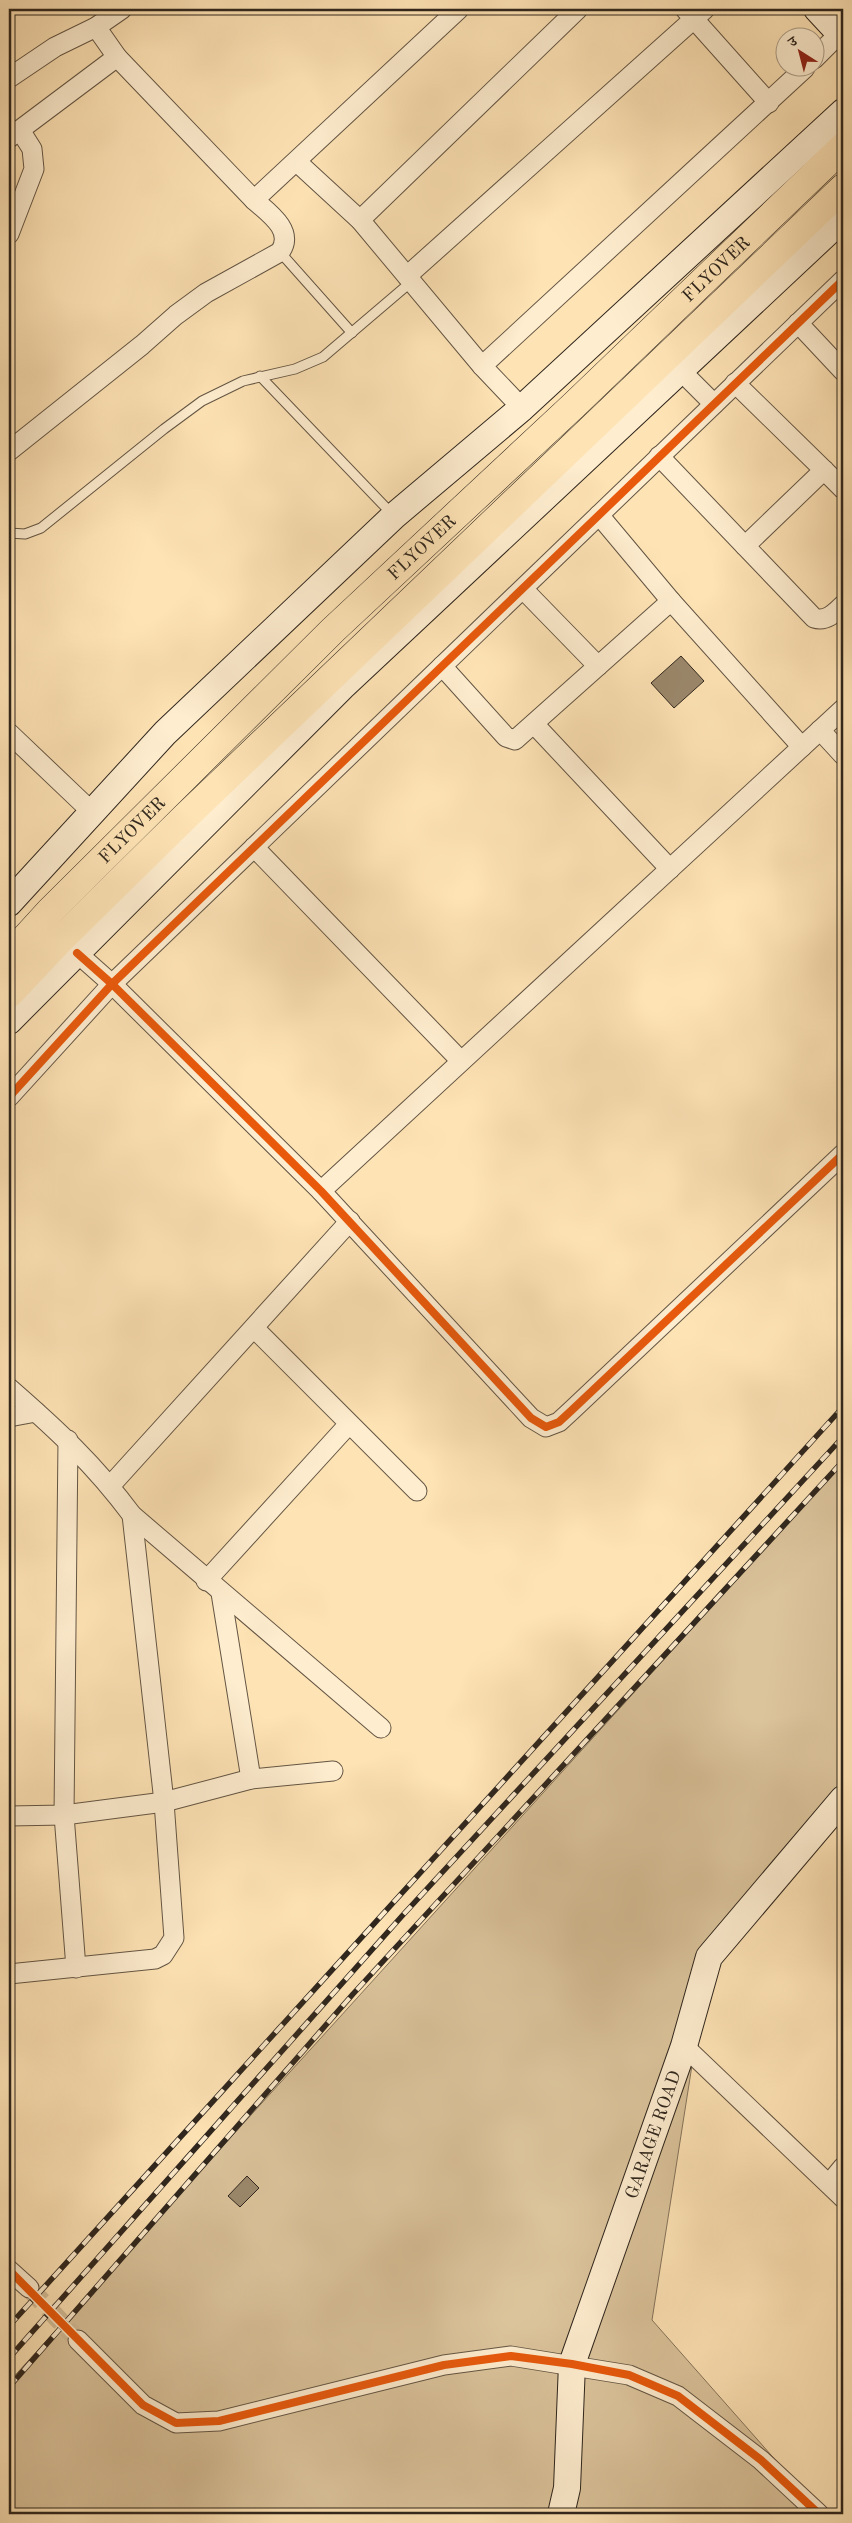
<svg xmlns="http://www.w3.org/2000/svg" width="852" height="2523" font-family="'Old Standard TT','Noto Serif Devanagari',serif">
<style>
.green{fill:#dbc39b;stroke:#85745c}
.building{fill:#9b886c;stroke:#2f261d}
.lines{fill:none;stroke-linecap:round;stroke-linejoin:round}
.street-tunnel{stroke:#d5bd97;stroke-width:19;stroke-dasharray:19 9;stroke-linecap:butt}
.lane-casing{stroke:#635543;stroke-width:11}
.street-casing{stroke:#635543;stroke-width:21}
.secondary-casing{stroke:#2f261d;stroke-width:28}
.highway-casing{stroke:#2f261d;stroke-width:29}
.lane{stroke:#feedcf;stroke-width:9}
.street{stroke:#feedcf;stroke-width:19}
.secondary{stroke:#feedcf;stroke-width:26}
.highway{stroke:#fee3b5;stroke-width:28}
.rail-casing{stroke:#2f261d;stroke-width:5.5}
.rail{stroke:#feedcf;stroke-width:4;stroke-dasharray:11;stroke-linecap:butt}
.cycleway-casing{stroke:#feedcf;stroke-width:11}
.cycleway{stroke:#e8590c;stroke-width:8}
.labels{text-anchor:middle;stroke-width:4;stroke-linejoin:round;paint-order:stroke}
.street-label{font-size:18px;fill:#2f261d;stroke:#feedcf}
</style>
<rect width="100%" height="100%" fill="#fee3b5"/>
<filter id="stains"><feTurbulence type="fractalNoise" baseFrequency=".004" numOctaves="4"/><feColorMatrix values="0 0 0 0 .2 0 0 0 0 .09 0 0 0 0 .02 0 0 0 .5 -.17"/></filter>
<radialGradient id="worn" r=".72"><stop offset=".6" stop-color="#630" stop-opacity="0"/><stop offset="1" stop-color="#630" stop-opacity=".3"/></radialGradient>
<!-- green -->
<polygon class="green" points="843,1462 843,1799 709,1957 652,2320 823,2514 9,2514 9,2382"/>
<!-- building -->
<g class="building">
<polygon points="681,656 704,681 674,708 651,683"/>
<polygon points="247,2176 259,2188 240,2207 228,2196"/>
</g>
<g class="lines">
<!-- street-tunnel -->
<polyline class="street-tunnel" points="29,2288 78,2340"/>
<!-- lane casing -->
<g class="lane-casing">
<g id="lane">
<polyline points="280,252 352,333"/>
<polyline points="260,376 392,514"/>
<polyline points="9,533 25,534 41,528 164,429 202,401 243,381 295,369 323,357 411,282"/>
</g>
</g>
<!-- street casing -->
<g class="street-casing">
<g id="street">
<polyline points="685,9 769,103"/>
<polyline points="96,27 117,57 254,200 459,9"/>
<polyline points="814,59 840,33"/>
<polyline points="9,78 55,47 96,27 122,9"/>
<polyline points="9,138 117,57"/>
<polyline points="297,162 360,220 482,366 522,408"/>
<polyline points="360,220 578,9"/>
<polyline points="9,234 34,169 32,149 20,130"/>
<polyline points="407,276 705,9"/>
<polyline points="798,323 843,371"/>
<polyline points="482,366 805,68"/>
<polyline points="680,370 714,404"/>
<path d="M9,451L142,345L176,315L206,293L280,252C295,231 269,213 254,200"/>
<polyline points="659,456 745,546 824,470 735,383"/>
<polyline points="824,470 843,489"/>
<polyline points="599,515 671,601"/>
<path d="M745,546L814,618C826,622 835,613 843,605"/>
<polyline points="523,589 598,666"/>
<polyline points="442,666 506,737 515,740 671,601 802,747"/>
<polyline points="534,724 670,869"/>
<polyline points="820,730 843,755"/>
<polyline points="9,733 92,812"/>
<polyline points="254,847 461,1061"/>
<polyline points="77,953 112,984 321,1191 531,1418 546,1427 559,1422 572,1410 843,1154"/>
<polyline points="9,1097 112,984 843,280"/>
<polyline points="321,1191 843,709"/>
<polyline points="254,1328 417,1491"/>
<path d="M9,1388C56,1429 94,1464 132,1515L381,1728"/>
<polyline points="9,1417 36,1412"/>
<polyline points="68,1440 64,1815 76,1968"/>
<polyline points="110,1486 350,1221"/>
<polyline points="206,1581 349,1424"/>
<polyline points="221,1593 251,1779"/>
<polyline points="9,1816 64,1815 164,1802 251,1779 333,1771"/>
<polyline points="9,1974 155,1959 163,1955 174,1938 164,1802 132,1515"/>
<polyline points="684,2046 843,2198"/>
<polyline points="829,2184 843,2167"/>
<polyline points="9,2270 29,2288"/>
<polyline points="78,2340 143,2405 176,2423 219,2421 444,2365 511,2356 629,2375 678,2396 761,2460 819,2514"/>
</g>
</g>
<!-- secondary casing -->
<g class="secondary-casing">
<g id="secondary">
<polyline points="817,9 843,37"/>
<polyline points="9,903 165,733 394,516 522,408 843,112"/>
<polyline points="9,1021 342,687 843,218"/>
<path id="s1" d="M561,2514L567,2488L572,2364L684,2046L709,1957L843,1799"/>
</g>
</g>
<!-- highway casing -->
<g class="highway-casing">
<g id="highway">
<path id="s2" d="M9,956L50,911L333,630L573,406L843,147"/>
<polyline points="9,994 61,939 184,818 843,188"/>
</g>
</g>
<!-- lane -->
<use href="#lane" class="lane"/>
<!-- street -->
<use href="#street" class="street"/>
<!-- secondary -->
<use href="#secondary" class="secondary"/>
<!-- highway -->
<use href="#highway" class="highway"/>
<!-- rail casing -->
<g class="rail-casing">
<g id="rail">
<polyline points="9,2326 843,1407"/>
<polyline points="9,2358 402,1916 843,1437"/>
<polyline points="9,2387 353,1994 843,1461"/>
</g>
</g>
<!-- rail -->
<use href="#rail" class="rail"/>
<!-- cycleway casing -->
<g class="cycleway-casing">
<g id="cycleway">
<polyline points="77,953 112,984 321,1191 531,1418 546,1427 559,1422 572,1410 843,1154"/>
<polyline points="9,1097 112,984 843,280"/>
<polyline points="9,2270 143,2405 176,2423 219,2421 444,2365 511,2356 572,2364 629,2375 678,2396 761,2460 819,2514"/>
</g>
</g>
<!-- cycleway -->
<use href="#cycleway" class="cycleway"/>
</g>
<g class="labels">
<!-- street labels -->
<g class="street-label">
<text dy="6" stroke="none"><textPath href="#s2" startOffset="986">FLYOVER</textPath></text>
<text dy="6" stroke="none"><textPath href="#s2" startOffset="581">FLYOVER</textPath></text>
<text dy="6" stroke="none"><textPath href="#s2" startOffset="176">FLYOVER</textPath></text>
<text dy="6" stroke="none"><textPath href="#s1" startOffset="394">GARAGE ROAD</textPath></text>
</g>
</g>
<!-- margin -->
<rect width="852" height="2523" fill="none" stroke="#fee3b5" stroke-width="30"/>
<rect x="10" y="10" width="832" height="2503" fill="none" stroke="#2f261d" stroke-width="2.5"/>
<rect x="15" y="15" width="822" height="2493" fill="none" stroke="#2f261d"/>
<!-- north arrow -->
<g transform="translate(800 52) rotate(324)"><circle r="24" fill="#feedcf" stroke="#ab9d88"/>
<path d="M0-4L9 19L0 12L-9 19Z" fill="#8f2418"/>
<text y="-8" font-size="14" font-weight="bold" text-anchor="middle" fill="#2f261d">उ</text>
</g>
<rect width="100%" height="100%" filter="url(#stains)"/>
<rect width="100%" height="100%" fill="url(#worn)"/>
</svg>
